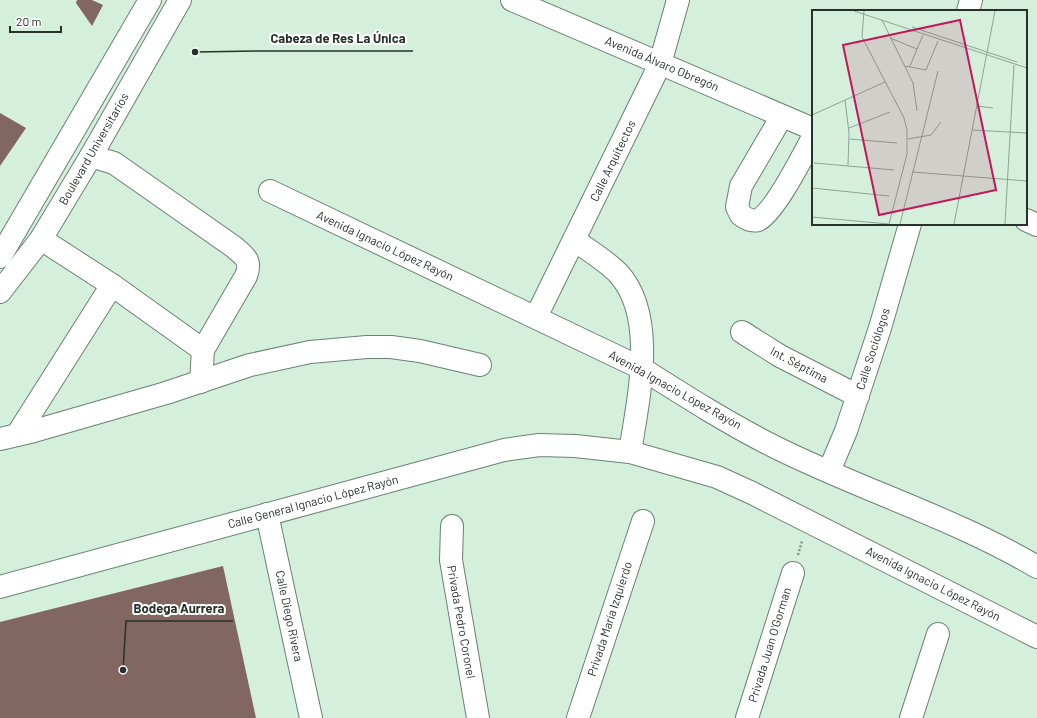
<svg xmlns="http://www.w3.org/2000/svg" width="1037" height="718" font-family="Barlow,sans-serif">
<style>
.building{fill:#826661}
.lines{fill:none;stroke-linecap:round;stroke-linejoin:round}
.minor-casing{stroke:#6a8272;stroke-width:24}
.major-casing{stroke:#6a8272;stroke-width:24}
.path{stroke:#829588;stroke-width:2.5;stroke-dasharray:2 2;stroke-linecap:butt}
.minor{stroke:#fff;stroke-width:22}
.major{stroke:#fff;stroke-width:22}
.labels{text-anchor:middle;stroke-width:4;stroke-linejoin:round;paint-order:stroke}
.street-label{font-size:12px;fill:#28322b;stroke:#fff}
.inset-road{fill:none;stroke:#8fa395;stroke-width:1}
.view{fill:#c2185b;fill-opacity:0.15;stroke:#c2185b;stroke-width:2}
.inset-edge{fill:none;stroke:#28322b;stroke-width:2}
.leader{fill:none;stroke:#28322b;stroke-width:1.5}
.callout-dot{fill:#28322b;stroke:#fff;stroke-width:1.5}
.callout-label{font-size:13px;text-anchor:middle;font-weight:bold;fill:#28322b;stroke:#fff;stroke-width:4;stroke-linejoin:round;paint-order:stroke}
</style>
<rect width="100%" height="100%" fill="#d4efdc"/>
<!-- building -->
<g class="building">
<polygon points="77,0 92,0 103,5 92,26 76,3"/>
<polygon points="0,113 26,128 0,166"/>
<polygon points="223,566 256,718 0,718 0,622"/>
</g>
<g class="lines">
<!-- minor casing -->
<g class="minor-casing">
<g id="minor">
<polyline points="968,11 971,0"/>
<path d="M782,116L741,186L737,207L741,215C745,218 752,222 758,220C774,213 804,154 813,137"/>
<path d="M91,156L114,163L234,247C245,257 252,260 246,276L203,350L201,382"/>
<path d="M270,191L641,368C685,396 729,424 775,447C861,490 954,518 1037,567"/>
<polyline points="41,239 112,285"/>
<path d="M574,240C588,250 605,260 618,273C658,316 638,400 630,452"/>
<polyline points="536,317 660,64 678,0"/>
<polyline points="742,332 780,356 858,396"/>
<polyline points="17,435 112,285 203,350"/>
<polyline points="0,439 34,431 166,393 250,365 310,352 367,347 391,347 420,351 480,365"/>
<polyline points="829,471 846,431 880,328 910,224"/>
<polyline points="267,514 311,718"/>
<polyline points="452,526 451,560 478,718"/>
<polyline points="0,587 504,450 539,445 575,446 630,452 717,477 752,493 1037,637"/>
<polyline points="578,718 643,521"/>
<polyline points="747,718 793,573"/>
<polyline points="911,718 938,634"/>
</g>
</g>
<!-- major casing -->
<g class="major-casing">
<g id="major">
<polyline points="512,0 813,129"/>
<polyline points="1026,220 1037,225"/>
<polyline points="0,257 150,0"/>
<polyline points="0,292 41,239 91,156 180,0"/>
</g>
</g>
<!-- path -->
<polyline class="path" points="798,555 802,541"/>
<!-- minor -->
<use href="#minor" class="minor"/>
<!-- major -->
<use href="#major" class="major"/>
</g>
<g class="labels">
<!-- street labels -->
<g class="street-label">
<text transform="translate(662 64) rotate(23)" y="4">Avenida Álvaro Obregón</text>
<text transform="translate(94 149) rotate(-60)" y="4">Boulevard Universitarios</text>
<text transform="translate(613 161) rotate(-64)" y="4">Calle Arquitectos</text>
<text transform="translate(385 246) rotate(25)" y="4">Avenida Ignacio López Rayón</text>
<text transform="translate(873 349) rotate(-72)" y="4">Calle Sociólogos</text>
<text transform="translate(799 365) rotate(28)" y="4">Int. Séptima</text>
<text transform="translate(675 390) rotate(29)" y="4">Avenida Ignacio López Rayón</text>
<text transform="translate(313 502) rotate(-15)" y="4">Calle General Ignacio López Rayón</text>
<text transform="translate(933 584) rotate(27)" y="4">Avenida Ignacio López Rayón</text>
<text transform="translate(289 616) rotate(78)" y="4">Calle Diego Rivera</text>
<text transform="translate(610 619) rotate(-72)" y="4">Privada María Izquierdo</text>
<text transform="translate(461 622) rotate(80)" y="4">Privada Pedro Coronel</text>
<text transform="translate(770 645) rotate(-73)" y="4">Privada Juan O'Gorman</text>
</g>
</g>
<!-- overview -->
<g transform="translate(812 10)">
<rect width="215" height="215" fill="#d4efdc"/>
<path class="inset-road" d="M42,1L215,58M52,1L50,27L92,108L95,120V144L77,214M70,10L101,73L105,101M100,17L205,52M78,28L105,39L98,56M105,39L111,25M93,56L114,60L126,31M33,90L37,123L36,155M165,96L181,98M0,105L73,72M0,105V165M37,118L78,102M161,120L215,123M38,129L85,133M96,129L119,125L129,112M2,153L82,160M100,162L215,171M0,178L77,186M0,207L77,214M88,214L126,61M142,214L183,1M193,214L202,55"/>
<path class="view" d="M148,10L184,180L67,205L31,35Z"/>
<rect width="215" height="215" class="inset-edge"/>
</g>
<!-- callouts -->
<path class="leader" d="M195 52L262 51H413M123 670L126 621H233"/>
<g class="callout-dot">
<circle cx="195" cy="52" r="4"/>
<circle cx="123" cy="670" r="4"/>
</g>
<g class="callout-label">
<text x="338" y="43">Cabeza de Res La Única</text>
<text x="179" y="613">Bodega Aurrera</text>
</g>
<!-- scale -->
<path d="M10 26v6h51v-6" fill="none" stroke="#28322b" stroke-width="2"/>
<text x="16" y="26" font-size="12" fill="#28322b" stroke="#ffffff" stroke-width="3" paint-order="stroke">20 m</text>
</svg>
